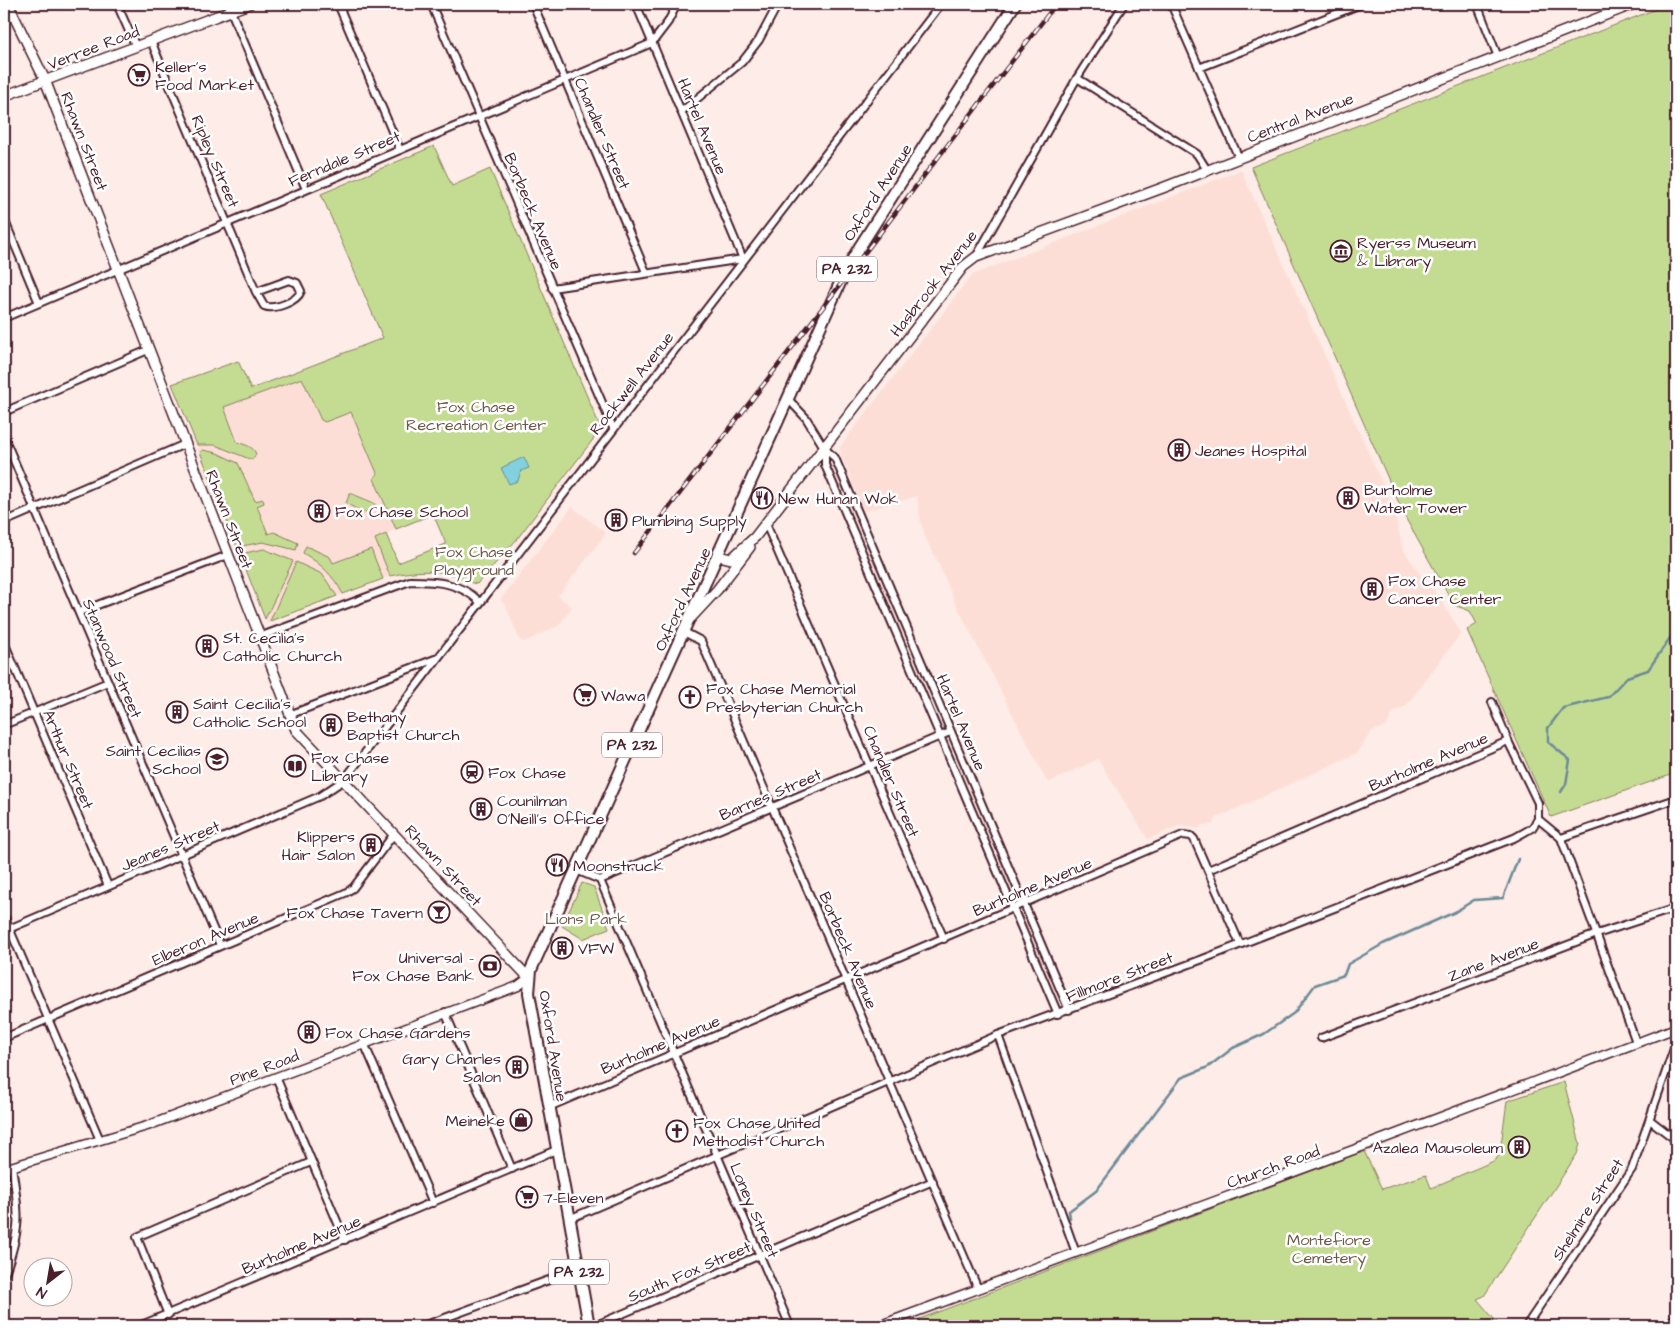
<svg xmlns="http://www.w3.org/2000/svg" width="1680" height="1330" font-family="'Architects Daughter',sans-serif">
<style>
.built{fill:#fcded6}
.green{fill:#c4dc92;stroke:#877e5e}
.water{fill:#82d1df;stroke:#6c8a97}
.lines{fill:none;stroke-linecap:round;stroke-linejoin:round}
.stream{stroke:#6c8a97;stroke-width:2.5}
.minor-casing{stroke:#4a1f2b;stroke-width:10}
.tertiary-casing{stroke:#4a1f2b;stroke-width:11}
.secondary-casing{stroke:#4a1f2b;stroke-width:12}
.primary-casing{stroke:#4a1f2b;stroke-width:14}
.minor{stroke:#fff;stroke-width:6}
.tertiary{stroke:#fff;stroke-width:8}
.secondary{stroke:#fff;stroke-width:9}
.primary{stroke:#fff;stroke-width:10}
.rail-casing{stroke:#4a1f2b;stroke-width:4.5}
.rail{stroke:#fff;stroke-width:2.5;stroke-dasharray:8;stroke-linecap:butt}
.labels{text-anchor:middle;stroke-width:5;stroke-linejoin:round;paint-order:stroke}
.shield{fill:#fff;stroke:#80626b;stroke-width:1}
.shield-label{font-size:15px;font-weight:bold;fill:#4a1f2b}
.street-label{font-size:16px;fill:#4a1f2b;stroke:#fff}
.poi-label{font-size:16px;fill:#4a1f2b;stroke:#fff;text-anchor:start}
.park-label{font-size:16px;fill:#6f584a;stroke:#fff}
</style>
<rect width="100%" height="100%" fill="#fdece7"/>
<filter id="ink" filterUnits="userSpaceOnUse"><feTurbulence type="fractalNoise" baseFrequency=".02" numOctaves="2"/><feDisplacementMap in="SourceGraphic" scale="10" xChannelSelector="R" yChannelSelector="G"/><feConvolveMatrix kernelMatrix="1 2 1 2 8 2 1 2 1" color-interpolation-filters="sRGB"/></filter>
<g filter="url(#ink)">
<!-- built -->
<g class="built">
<polygon points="1241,170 1392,505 1403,549 1421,576 1439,597 1461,633 1406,706 1392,713 1387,726 1372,731 1357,753 1216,818 1213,824 1201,825 1198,829 1190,826 1178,826 1148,839 1098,759 1048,783 956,604 938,562 927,541 921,523 917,496 864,511 841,454 840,447 972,275"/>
<polygon points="238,361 250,389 300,372 321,420 325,422 351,412 377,473 374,479 396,529 376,539 390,576 267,623 172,384"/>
<polygon points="572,507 606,533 558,596 572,607 559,625 524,642 519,639 506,605 500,600"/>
</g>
<!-- green -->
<g class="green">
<polygon points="1669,4 1676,4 1676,773 1551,817 1467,630 1477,624 1470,611 1454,605 1405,517 1251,167"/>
<path d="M434,146L452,186L490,169L601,429L517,539L477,584C469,583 462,578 454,575C433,569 411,571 390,576L375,539L386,534L398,563L446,544L433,514L396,529L374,479L377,473L351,412L325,422L321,420L302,378L224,407L237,442C245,445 253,446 256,454L252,460L215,445H197L172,384L238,361L251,389L383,338L321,194Z"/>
<polygon points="203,450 217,453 238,463 255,501 263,499 264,503 257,506 268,534 274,532 298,543 296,550 263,542 237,547 200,452"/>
<polygon points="350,493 374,503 376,507 363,513 346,503"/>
<path d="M306,546L330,557L333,563L371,549L383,579L343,594C333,575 321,564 303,553Z"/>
<polygon points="264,549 293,561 265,619 240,554"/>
<polygon points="296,562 322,574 337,596 270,621"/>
<polygon points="582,883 594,887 609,928 583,939 562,926"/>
<polygon points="1564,1082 1580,1144 1577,1154 1484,1296 1477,1299 1500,1326 901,1326 1364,1151 1382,1189 1426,1175 1431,1188 1496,1160 1500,1152 1507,1101"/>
</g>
<!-- water -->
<polygon class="water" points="524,457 529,468 521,471 518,481 509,484 501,468"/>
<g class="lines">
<!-- stream -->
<g class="stream">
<polyline points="1561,792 1566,784 1570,760 1548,742 1548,728 1563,708 1608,697 1627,677 1648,670 1670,638 1676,639"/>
<polyline points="1070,1218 1069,1211 1096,1191 1181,1078 1208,1067 1233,1048 1264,1034 1294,1013 1315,985 1344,975 1348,964 1383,944 1455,912 1474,900 1503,898 1518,859"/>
</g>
<!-- minor casing -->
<g class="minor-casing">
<g id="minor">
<polyline points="117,4 136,47"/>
<polyline points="228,4 306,189"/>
<polyline points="338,4 400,150"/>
<polyline points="431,4 613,428"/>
<polyline points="533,4 646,272"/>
<polyline points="1171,4 1238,156"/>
<polyline points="1477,4 1498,57"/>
<path d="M151,41L256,292L264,306C274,310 297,302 301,291L297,283L289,280L256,292"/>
<polyline points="1199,68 1361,4"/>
<polyline points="1077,78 1197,154 1207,170"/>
<polyline points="682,111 742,62 759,40 778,4"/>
<polyline points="4,219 39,303"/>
<polyline points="976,257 1077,78 1124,4"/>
<polyline points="552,288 743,259 636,4"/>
<polyline points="4,318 652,43 668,22 677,4"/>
<polyline points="789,400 806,418 825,449 835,458 1069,1010"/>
<polyline points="4,412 148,350"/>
<polyline points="4,437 220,945"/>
<polyline points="825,449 825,465 1058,1014"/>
<polyline points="4,522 185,444"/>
<polyline points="766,524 944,939"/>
<polyline points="79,612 228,555"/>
<polyline points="684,632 701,641 978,1289"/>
<path d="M259,637L410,581C436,581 460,582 480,602"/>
<polyline points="4,642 108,886"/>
<polyline points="1492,702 1509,743 1538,803 1538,819"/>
<polyline points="289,715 435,659"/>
<polyline points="4,725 108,682"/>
<polyline points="1561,838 1636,1042"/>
<polyline points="576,870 600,880 790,1326"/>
<polyline points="1208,870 1508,741"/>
<polyline points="600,880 950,732"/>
<polyline points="4,916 100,1140"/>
<polyline points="4,931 320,796 344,780 941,4"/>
<polyline points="445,1012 512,1169"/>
<polyline points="998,1035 1076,1253"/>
<polyline points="4,1038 345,893 353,888 394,834"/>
<polyline points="1321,1038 1597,934 1676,908"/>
<polyline points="364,1043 433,1203"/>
<polyline points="276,1077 345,1240"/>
<polyline points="549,1107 1183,835 1191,836 1194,839 1240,944"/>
<polyline points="1650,1120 1676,1140"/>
<polyline points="569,1219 998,1035 1203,959 1514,838 1532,828 1538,819 1561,838 1676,799"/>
<path d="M4,1276C21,1230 20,1215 12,1167"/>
<polyline points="168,1315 137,1237 311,1162"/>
<polyline points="139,1326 556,1150"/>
<polyline points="423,1326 579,1269"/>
<polyline points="594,1326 933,1181"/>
<polyline points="1526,1326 1632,1169 1676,1043"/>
<polyline points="1668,1326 1676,1316"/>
</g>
</g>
<!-- tertiary casing -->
<g class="tertiary-casing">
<g id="tertiary">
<polyline points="4,1169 147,1126 518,986 529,978"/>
<polyline points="878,1326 1364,1146 1676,1028"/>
</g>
</g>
<!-- secondary casing -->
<g class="secondary-casing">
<g id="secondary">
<polyline points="8,4 45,80 296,730 529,978"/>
<polyline points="4,96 249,4"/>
<polyline points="719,556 731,559 755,537 963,267 976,257 1165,187 1634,4"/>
<polyline points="691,618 717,590 750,547"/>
</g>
</g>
<!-- primary casing -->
<g class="primary-casing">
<polyline id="primary" points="589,1326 529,993 531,970 844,274 859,248 1015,4"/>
</g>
<!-- minor -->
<use href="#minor" class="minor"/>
<!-- tertiary -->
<use href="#tertiary" class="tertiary"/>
<!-- secondary -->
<use href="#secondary" class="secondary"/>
<!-- primary -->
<use href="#primary" class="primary"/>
<!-- rail casing -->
<g class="rail-casing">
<polyline id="rail" points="634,553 1056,4"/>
</g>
<!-- rail -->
<use href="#rail" class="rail"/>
</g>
</g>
<!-- icons -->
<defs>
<g id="supermarket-ring" transform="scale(1.125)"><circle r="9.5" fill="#fff" stroke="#4a1f2b" stroke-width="1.5"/><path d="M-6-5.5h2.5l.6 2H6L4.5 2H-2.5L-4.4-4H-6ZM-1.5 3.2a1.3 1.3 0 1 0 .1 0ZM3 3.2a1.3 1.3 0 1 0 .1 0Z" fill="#4a1f2b"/></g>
<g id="museum-ring" transform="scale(1.125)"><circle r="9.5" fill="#fff" stroke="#4a1f2b" stroke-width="1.5"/><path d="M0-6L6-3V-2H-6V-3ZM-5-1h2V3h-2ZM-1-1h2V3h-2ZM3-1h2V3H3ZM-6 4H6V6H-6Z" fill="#4a1f2b"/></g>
<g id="building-ring" transform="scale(1.125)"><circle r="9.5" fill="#fff" stroke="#4a1f2b" stroke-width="1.5"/><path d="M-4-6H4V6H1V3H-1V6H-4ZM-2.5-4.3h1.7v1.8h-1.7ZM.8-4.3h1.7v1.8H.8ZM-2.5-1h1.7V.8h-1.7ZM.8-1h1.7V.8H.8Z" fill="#4a1f2b"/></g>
<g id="restaurant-ring" transform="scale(1.125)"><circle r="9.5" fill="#fff" stroke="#4a1f2b" stroke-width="1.5"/><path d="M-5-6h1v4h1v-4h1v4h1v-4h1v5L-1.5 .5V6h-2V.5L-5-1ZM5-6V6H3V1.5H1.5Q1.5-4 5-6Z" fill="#4a1f2b"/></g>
<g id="church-ring" transform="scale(1.125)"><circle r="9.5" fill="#fff" stroke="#4a1f2b" stroke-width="1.5"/><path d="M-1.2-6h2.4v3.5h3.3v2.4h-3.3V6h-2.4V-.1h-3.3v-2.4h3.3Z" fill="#4a1f2b"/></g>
<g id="school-ring" transform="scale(1.125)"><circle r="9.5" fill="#fff" stroke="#4a1f2b" stroke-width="1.5"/><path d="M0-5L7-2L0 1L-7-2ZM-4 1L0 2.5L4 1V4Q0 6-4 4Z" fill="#4a1f2b"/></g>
<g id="library-ring" transform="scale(1.125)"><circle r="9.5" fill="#fff" stroke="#4a1f2b" stroke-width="1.5"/><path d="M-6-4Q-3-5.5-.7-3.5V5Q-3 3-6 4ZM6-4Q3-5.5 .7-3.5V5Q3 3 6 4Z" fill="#4a1f2b"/></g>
<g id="station-ring" transform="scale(1.125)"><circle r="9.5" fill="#fff" stroke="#4a1f2b" stroke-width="1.5"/><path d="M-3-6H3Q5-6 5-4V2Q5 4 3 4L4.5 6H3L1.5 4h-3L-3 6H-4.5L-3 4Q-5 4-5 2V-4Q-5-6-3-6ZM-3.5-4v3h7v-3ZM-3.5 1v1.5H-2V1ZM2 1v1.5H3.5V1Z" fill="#4a1f2b"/></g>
<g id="bar-ring" transform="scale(1.125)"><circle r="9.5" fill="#fff" stroke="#4a1f2b" stroke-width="1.5"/><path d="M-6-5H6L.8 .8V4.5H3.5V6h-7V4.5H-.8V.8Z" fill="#4a1f2b"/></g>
<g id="bank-ring" transform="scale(1.125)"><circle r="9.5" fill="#fff" stroke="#4a1f2b" stroke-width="1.5"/><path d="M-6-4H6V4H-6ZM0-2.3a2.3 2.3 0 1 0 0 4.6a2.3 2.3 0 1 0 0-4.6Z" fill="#4a1f2b"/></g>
<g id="shop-ring" transform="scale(1.125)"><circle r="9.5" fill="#fff" stroke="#4a1f2b" stroke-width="1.5"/><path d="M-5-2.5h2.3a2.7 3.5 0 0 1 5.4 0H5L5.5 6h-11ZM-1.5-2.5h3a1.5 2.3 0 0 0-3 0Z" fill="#4a1f2b"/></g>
</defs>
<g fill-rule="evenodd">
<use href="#supermarket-ring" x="139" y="75"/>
<use href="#museum-ring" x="1341" y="251"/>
<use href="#building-ring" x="1179" y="450"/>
<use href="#restaurant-ring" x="762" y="498"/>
<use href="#building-ring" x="1348" y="498"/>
<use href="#building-ring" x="319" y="511"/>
<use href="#building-ring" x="616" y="520"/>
<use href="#building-ring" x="1372" y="589"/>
<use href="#building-ring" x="207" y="646"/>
<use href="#supermarket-ring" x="585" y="695"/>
<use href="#church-ring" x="690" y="697"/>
<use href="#building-ring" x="177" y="712"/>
<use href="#building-ring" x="331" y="725"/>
<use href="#school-ring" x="217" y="759"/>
<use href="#library-ring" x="295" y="766"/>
<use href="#station-ring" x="472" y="772"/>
<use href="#building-ring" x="481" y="809"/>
<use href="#building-ring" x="371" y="845"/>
<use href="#restaurant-ring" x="557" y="865"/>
<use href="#bar-ring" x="439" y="912"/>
<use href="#building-ring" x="562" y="948"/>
<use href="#bank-ring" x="490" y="966"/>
<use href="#building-ring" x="309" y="1032"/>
<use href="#building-ring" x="517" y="1067"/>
<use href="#shop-ring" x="521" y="1120"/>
<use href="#church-ring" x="677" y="1131"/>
<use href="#building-ring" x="1519" y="1147"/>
<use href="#supermarket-ring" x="527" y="1197"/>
</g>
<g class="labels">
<!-- shield labels -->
<g class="shield">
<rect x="817" y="256.5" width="60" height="25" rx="4"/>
<rect x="602" y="732.5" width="60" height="25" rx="4"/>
<rect x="549" y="1259.5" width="60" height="25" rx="4"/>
</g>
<g class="shield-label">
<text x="847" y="274">PA 232</text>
<text x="632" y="750">PA 232</text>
<text x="579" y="1277">PA 232</text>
</g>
<!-- street labels -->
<g class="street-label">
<text transform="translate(93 47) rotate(-21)" y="6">Verree Road</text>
<text transform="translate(1300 117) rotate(-21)" y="6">Central Avenue</text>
<text transform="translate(703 126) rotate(67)" y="6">Hartel Avenue</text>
<text transform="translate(603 133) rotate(67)" y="6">Chandler Street</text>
<text transform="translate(85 141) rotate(69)" y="6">Rhawn Street</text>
<text transform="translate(344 158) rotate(-23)" y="6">Ferndale Street</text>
<text transform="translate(216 161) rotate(67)" y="6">Ripley Street</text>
<text transform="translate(877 192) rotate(-57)" y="6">Oxford Avenue</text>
<text transform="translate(534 211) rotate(67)" y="6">Borbeck Avenue</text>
<text transform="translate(933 283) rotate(-52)" y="6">Hasbrook Avenue</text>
<text transform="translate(631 383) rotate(-52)" y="6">Rockwell Avenue</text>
<text transform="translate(230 519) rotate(69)" y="6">Rhawn Street</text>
<text transform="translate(682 599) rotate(-65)" y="6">Oxford Avenue</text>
<text transform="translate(113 658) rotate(67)" y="6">Stanwood Street</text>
<text transform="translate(962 722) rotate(67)" y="6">Hartel Avenue</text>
<text transform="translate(69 759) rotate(67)" y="6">Arthur Street</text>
<text transform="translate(1428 761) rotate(-23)" y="6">Burholme Avenue</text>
<text transform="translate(892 781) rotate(67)" y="6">Chandler Street</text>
<text transform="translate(770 794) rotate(-23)" y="6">Barnes Street</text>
<text transform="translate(170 845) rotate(-23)" y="6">Jeanes Street</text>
<text transform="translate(444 865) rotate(47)" y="6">Rhawn Street</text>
<text transform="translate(1032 886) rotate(-23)" y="6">Burholme Avenue</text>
<text transform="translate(205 938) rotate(-23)" y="6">Elberon Avenue</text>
<text transform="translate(849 950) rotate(67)" y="6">Borbeck Avenue</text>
<text transform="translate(1493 959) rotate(-21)" y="6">Zane Avenue</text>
<text transform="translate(1119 976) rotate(-21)" y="6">Fillmore Street</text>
<text transform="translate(660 1044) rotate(-23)" y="6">Burholme Avenue</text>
<text transform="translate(554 1046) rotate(81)" y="6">Oxford Avenue</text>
<text transform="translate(264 1067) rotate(-21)" y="6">Pine Road</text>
<text transform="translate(1273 1166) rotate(-20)" y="6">Church Road</text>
<text transform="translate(1587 1209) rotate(-57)" y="6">Shelmire Street</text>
<text transform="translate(755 1210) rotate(67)" y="6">Loney Street</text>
<text transform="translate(301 1244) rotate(-23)" y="6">Burholme Avenue</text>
<text transform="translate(689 1271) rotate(-23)" y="6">South Fox Street</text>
</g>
<!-- poi labels -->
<g class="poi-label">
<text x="155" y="72">Keller's<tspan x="155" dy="18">Food Market</tspan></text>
<text x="1357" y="248">Ryerss Museum<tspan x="1357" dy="18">&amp; Library</tspan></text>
<text x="1195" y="456">Jeanes Hospital</text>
<text x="1364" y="495">Burholme<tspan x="1364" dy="18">Water Tower</tspan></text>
<text x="778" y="504">New Hunan Wok</text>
<text x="335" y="517">Fox Chase School</text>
<text x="632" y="526">Plumbing Supply</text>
<text x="1388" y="586">Fox Chase<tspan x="1388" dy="18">Cancer Center</tspan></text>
<text x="223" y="643">St. Cecilia's<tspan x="223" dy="18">Catholic Church</tspan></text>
<text x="706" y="694">Fox Chase Memorial<tspan x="706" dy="18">Presbyterian Church</tspan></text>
<text x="601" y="701">Wawa</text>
<text x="193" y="709">Saint Cecilia's<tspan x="193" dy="18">Catholic School</tspan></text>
<text x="347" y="722">Bethany<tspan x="347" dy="18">Baptist Church</tspan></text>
<text x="201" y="756" text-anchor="end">Saint Cecilias<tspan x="201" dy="18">School</tspan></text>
<text x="311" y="763">Fox Chase<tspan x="311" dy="18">Library</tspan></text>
<text x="488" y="778">Fox Chase</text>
<text x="497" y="806">Counilman<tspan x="497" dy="18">O'Neill's Office</tspan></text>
<text x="355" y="842" text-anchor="end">Klippers<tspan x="355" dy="18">Hair Salon</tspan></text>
<text x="573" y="871">Moonstruck</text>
<text x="423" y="918" text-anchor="end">Fox Chase Tavern</text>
<text x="578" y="954">VFW</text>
<text x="474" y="963" text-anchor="end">Universal -<tspan x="474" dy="18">Fox Chase Bank</tspan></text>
<text x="325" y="1038">Fox Chase Gardens</text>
<text x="501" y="1064" text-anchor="end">Gary Charles<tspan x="501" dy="18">Salon</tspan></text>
<text x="505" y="1126" text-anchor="end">Meineke</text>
<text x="693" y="1128">Fox Chase United<tspan x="693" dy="18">Methodist Church</tspan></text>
<text x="1503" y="1153" text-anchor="end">Azalea Mausoleum</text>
<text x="543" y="1203">7-Eleven</text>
</g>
<!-- park labels -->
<g class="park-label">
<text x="476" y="412">Fox Chase<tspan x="476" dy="18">Recreation Center</tspan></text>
<text x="474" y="557">Fox Chase<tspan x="474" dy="18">Playground</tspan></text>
<text x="586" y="924">Lions Park</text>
<text x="1329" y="1245">Montefiore<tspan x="1329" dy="18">Cemetery</tspan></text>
</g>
</g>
<!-- margin -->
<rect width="1680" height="1330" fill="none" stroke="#fff" stroke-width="20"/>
<rect x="10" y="10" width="1660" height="1310" fill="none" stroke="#4a1f2b" stroke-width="2" filter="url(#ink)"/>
<!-- north arrow -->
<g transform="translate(48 1282) rotate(211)"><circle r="24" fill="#ffffff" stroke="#b7a5aa"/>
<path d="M0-4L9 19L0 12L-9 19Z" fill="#4a1f2b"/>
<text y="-8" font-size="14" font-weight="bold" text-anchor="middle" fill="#4a1f2b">N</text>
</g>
</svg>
